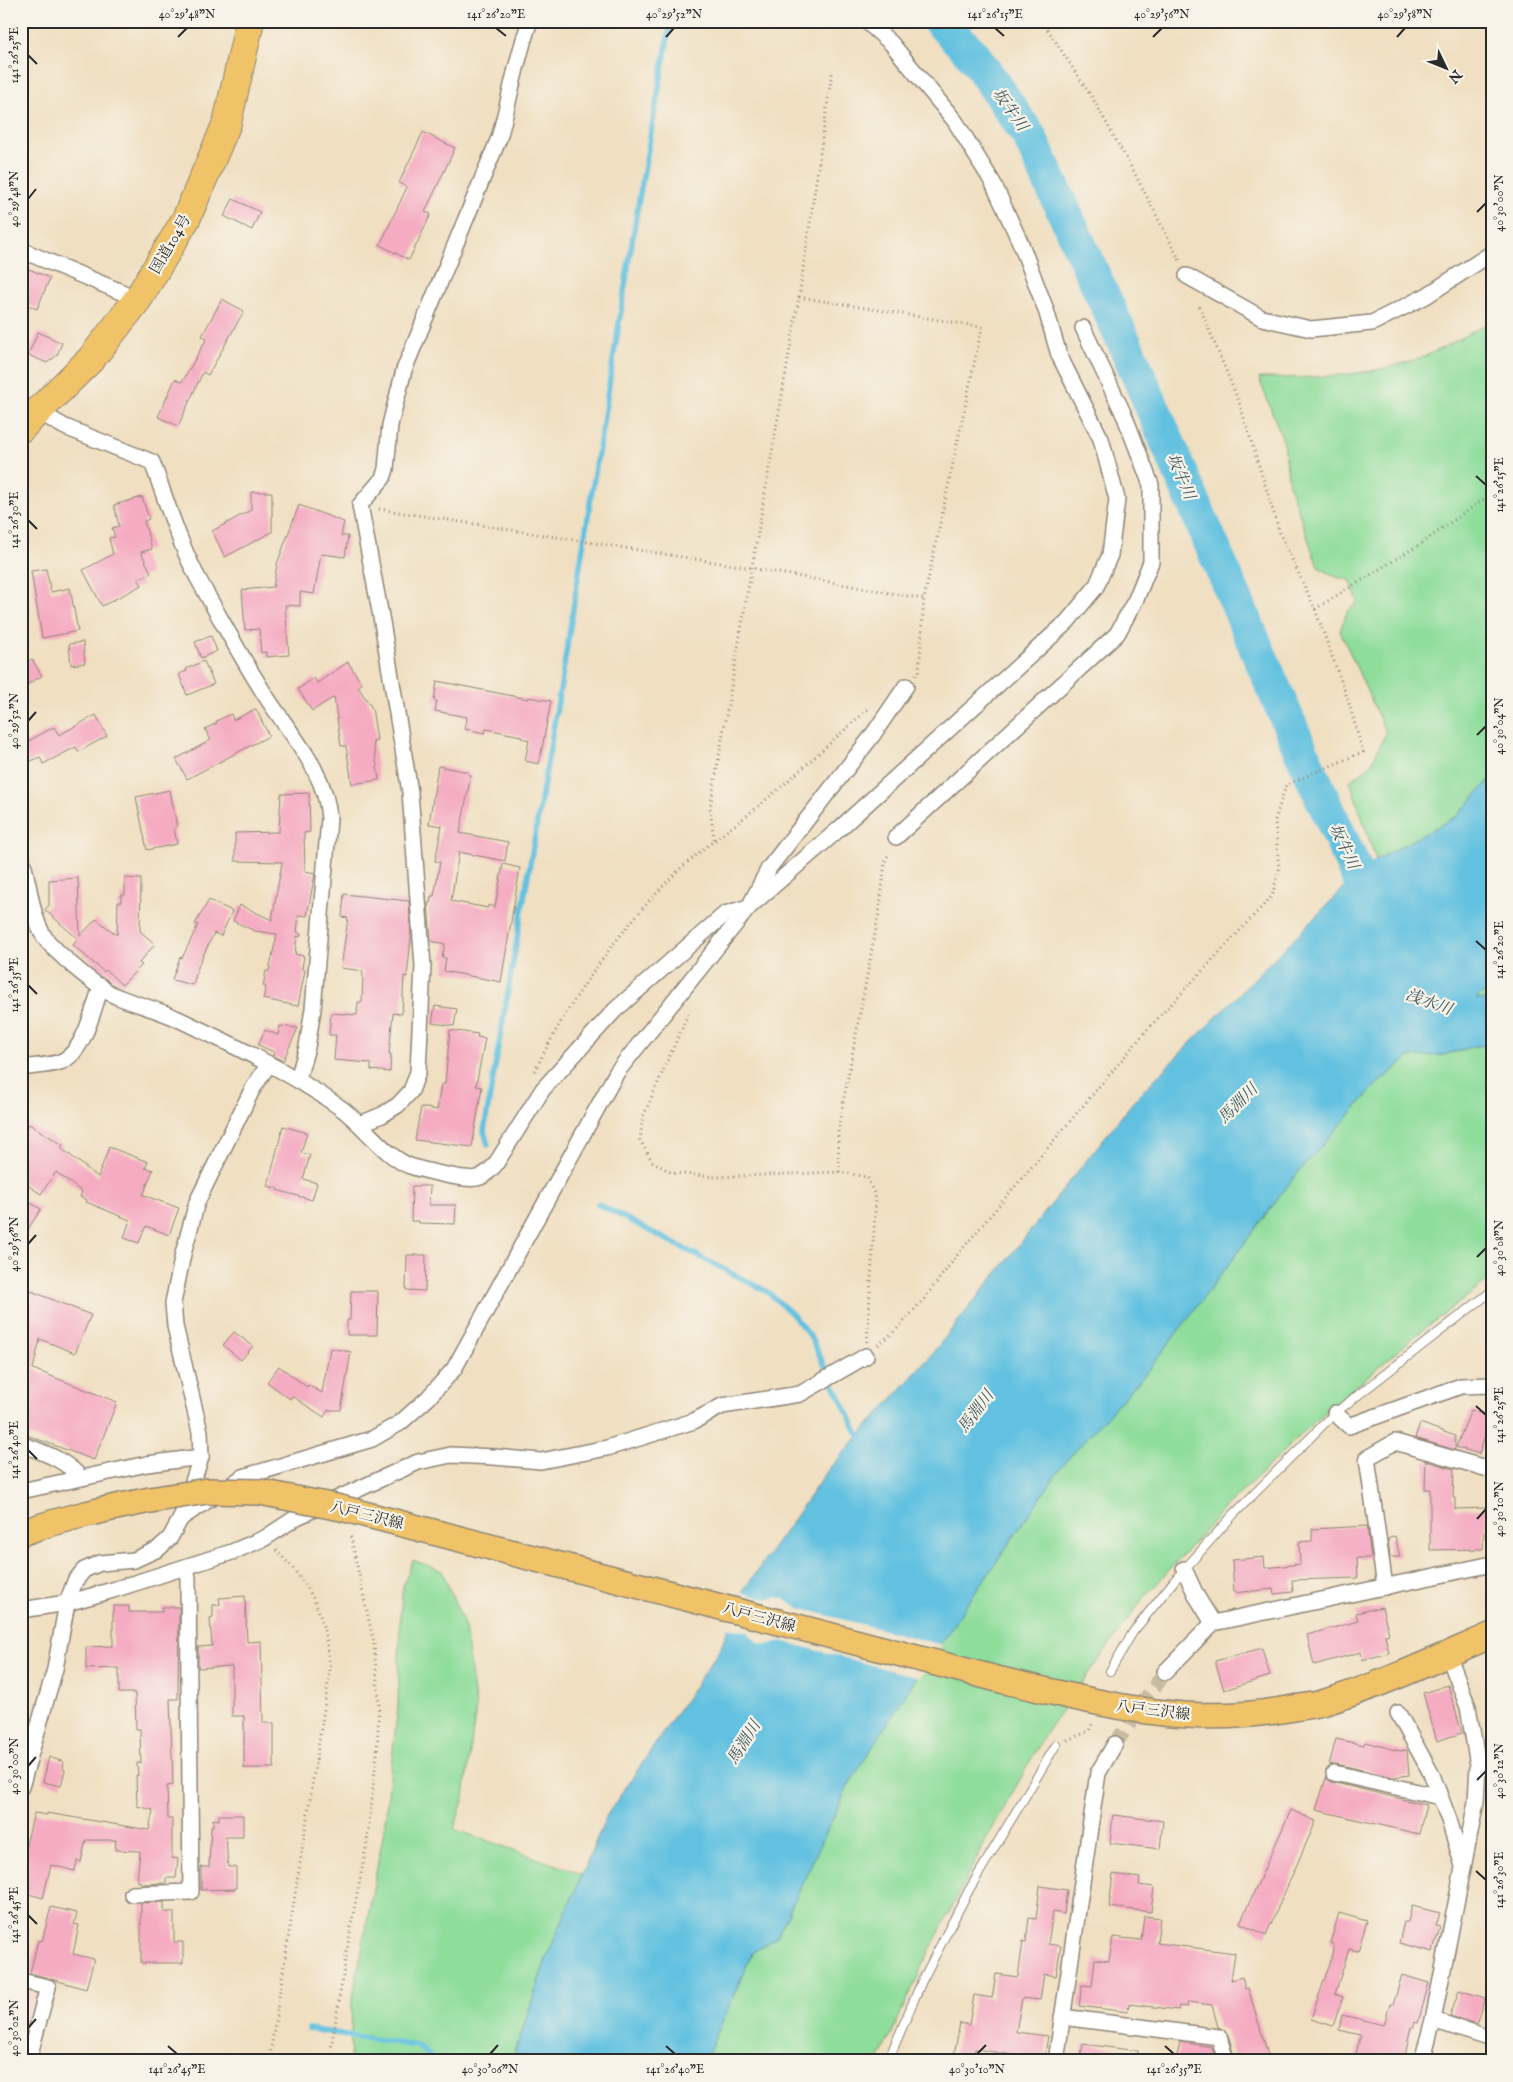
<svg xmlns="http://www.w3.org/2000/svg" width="1513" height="2082" font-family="'IM FELL English','Noto Serif JP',serif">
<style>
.built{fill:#f7d1c7}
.green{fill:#8edd9b;stroke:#5c8463}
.water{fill:#62c1e0;stroke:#467686}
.pier{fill:#f0dfc1}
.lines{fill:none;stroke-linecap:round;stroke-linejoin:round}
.stream{stroke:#62c1e0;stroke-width:5.5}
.river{stroke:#62c1e0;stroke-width:35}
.building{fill:#f5abc2}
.street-tunnel{stroke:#c9bba3;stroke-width:15;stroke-dasharray:15 8;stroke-linecap:butt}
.lane-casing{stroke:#8e8576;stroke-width:10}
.street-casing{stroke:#8e8576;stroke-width:18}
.primary-casing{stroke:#8e8576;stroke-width:28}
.highway-casing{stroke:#8e8576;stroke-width:30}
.path{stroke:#8e8576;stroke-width:3;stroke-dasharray:1 4;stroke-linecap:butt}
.lane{stroke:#fff;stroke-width:8}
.street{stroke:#fff;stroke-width:15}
.primary{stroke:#f1c369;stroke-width:25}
.highway{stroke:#f1c369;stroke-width:28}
.primary-bridge-casing{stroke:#8e8576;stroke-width:28;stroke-linecap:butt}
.primary-bridge{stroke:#f1c369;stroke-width:25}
.ticks{fill:none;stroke:#2b2b2b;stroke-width:2}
.labels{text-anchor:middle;stroke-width:4.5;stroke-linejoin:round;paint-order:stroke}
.street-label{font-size:15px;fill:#2b2b2b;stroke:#f7f3e8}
.water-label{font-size:16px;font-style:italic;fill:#3c5861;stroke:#f7f3e8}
.neatline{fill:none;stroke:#2b2b2b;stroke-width:2}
.ticks-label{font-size:12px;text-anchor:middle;fill:#2b2b2b}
</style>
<rect width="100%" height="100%" fill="#f7f3e8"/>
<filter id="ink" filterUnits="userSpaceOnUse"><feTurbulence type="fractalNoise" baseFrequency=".02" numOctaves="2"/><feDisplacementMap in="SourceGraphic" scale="10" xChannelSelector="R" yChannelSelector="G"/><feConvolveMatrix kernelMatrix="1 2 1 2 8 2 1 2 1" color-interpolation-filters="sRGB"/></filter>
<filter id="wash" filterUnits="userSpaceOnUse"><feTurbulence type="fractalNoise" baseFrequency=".0096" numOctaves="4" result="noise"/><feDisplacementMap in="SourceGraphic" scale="20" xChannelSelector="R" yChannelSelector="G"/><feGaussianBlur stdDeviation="1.12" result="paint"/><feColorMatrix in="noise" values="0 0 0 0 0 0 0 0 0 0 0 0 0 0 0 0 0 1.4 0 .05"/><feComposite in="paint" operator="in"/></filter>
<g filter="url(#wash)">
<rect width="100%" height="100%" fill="#f0dfc1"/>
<!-- built -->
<polygon class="built" points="21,1989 44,1994 21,2061"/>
<!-- green -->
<g class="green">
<path d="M1492,321V778L1457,816L1376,860L1350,781L1370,766L1386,733L1340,631L1347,612L1358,602L1350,580L1336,577L1318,567L1289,485L1284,443L1259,378C1316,378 1373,377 1427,355C1449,346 1470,332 1492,321Z"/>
<polygon points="1492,986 1492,1001 1475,1000"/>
<polygon points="1492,1045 1492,1278 1420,1332 1314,1422 1225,1508 1143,1599 1048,1729 985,1842 928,1954 879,2061 705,2061 753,1951 777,1937 848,1786 913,1683 1065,1462 1149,1370 1295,1176 1376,1085 1409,1057 1443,1055 1475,1046"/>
<polygon points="413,1560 442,1571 465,1627 476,1708 464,1797 454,1829 582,1874 546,1959 512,2061 350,2061 352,2002 384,1830 398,1706 400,1617 403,1586"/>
</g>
<!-- water -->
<polygon class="water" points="1492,778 1492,986 1476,999 1492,1001 1492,1045 1475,1046 1443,1055 1409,1057 1376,1085 1295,1176 1149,1370 1065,1462 913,1683 848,1786 777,1937 753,1951 705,2061 512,2061 546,1959 607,1815 720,1649 743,1591 828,1470 928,1359 1137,1097 1347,885 1376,860 1457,816"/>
<!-- pier -->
<polygon class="pier" points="740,1592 767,1599 777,1597 783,1598 799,1608 942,1645 920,1678 781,1641 767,1645 759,1643 747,1632 726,1627"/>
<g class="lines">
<!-- stream -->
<g class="stream">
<polyline points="488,1145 484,1131 561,684 639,199 671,21"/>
<polyline points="598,1204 768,1292 792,1314 810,1336 861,1440"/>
<polyline points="309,2029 417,2046 429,2055 430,2061"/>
</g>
<!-- river -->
<polyline class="river" points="940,21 974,56 1029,136 1124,342 1304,758 1362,885 1381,917"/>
</g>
<g id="blocks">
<!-- building -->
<g class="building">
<polygon points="423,132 455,148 425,212 431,214 409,260 380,245 407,187 399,183"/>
<polygon points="233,199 260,212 252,230 224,216"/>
<polygon points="29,269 50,278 37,309 21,302 21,287"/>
<polygon points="222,299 244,311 208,375 203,372 178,426 158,417 175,379 182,382 207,338 202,336"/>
<polygon points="38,332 62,343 57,355 47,363 28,355"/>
<polygon points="251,492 272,492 272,532 225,557 212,531 251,510"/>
<polygon points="142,497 149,519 144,521 152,549 141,552 151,573 138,579 142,585 102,606 83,570 113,554 109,538 115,537 112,528 119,526 114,505"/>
<polygon points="299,505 344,522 341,536 348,536 345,557 321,554 314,594 300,592 300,606 285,605 289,655 266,657 266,652 261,653 259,629 245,630 242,590 273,587 277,564"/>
<polygon points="46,569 51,592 70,588 78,631 42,638 31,571"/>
<polygon points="211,636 217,651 201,658 195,642"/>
<polygon points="83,642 85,663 71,665 69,644"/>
<polygon points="32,659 42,676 21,688 21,665"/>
<polygon points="204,661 214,684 187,695 179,674 187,671 186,669"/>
<polygon points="348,662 362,684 358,687 372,708 377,740 373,741 379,780 352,784 346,746 341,746 334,697 312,711 298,689 314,678 317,683"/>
<polygon points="437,681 528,699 528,697 551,701 539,764 525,761 529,740 521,738 521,736 486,729 485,733 465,729 467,717 435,711 437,701 434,701"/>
<polygon points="256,709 269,736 187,779 176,759 211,740 205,729 217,723 216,721 231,714 233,720"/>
<polygon points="96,715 107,736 78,752 76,747 43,764 40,757 29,762 21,749 21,745 54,727 59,735"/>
<polygon points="438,766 468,772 468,774 471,775 460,833 508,842 505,861 459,852 451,901 488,908 488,905 495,907 503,864 520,868 501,982 444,971 446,958 442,958 445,944 431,941 428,903 430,903 431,896 434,896 440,862 435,861 442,826 429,824"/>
<polygon points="170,790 177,827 174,828 177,844 147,850 136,797"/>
<polygon points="309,793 310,832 304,833 305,871 315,873 307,916 299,915 297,932 301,934 300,937 297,936 295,954 304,956 302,969 305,970 298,1006 263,999 266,987 263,986 266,971 269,971 277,934 255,931 233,921 240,905 272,920 282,862 235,861 235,833 279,832 281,794"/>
<polygon points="78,878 80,936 96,919 117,935 118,902 121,902 121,895 125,895 125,878 141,879 140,931 155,944 139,963 142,965 122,985 106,970 104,972 73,945 78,939 45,910 49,905 49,880"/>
<polygon points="344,894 409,901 411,938 407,977 404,976 402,1014 393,1013 389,1054 391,1054 390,1072 371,1070 371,1064 369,1063 334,1060 336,1035 329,1035 331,1013 357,1015 358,1002 362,1002 363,971 341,968 348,918 342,917"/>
<polygon points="209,900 232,911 221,936 214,933 199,964 193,985 172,980 180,957 182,958 198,925 195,924"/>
<polygon points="435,1006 457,1009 454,1026 432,1023"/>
<polygon points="280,1026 298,1028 283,1061 273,1056 274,1052 258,1045 265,1030 278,1035"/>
<polygon points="450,1030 478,1034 477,1037 485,1038 476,1086 482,1087 472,1147 415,1140 421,1107 437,1110 441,1084 445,1084"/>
<polygon points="29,1124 63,1145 61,1148 98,1177 109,1147 148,1162 145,1168 153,1170 143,1195 179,1208 169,1235 146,1226 139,1243 124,1238 130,1220 86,1202 87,1200 80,1197 82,1192 56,1172 41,1194 21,1181 21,1136"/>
<polygon points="283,1126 307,1133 301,1153 310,1155 303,1179 317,1183 312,1200 277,1190 277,1188 268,1186"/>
<polygon points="412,1186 430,1186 429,1205 456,1205 455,1224 419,1223 419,1221 411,1221"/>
<polygon points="27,1201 41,1209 21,1240 21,1211"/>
<polygon points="407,1255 426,1255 425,1291 406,1290"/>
<polygon points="21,1287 91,1315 75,1353 40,1339 33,1369 117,1402 94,1460 21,1433"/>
<polygon points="351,1291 378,1291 377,1335 347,1335 347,1320 350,1320"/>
<polygon points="234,1332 253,1346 241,1360 223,1345"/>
<polygon points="330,1348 351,1352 341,1410 328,1410 324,1417 292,1396 290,1399 267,1382 279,1366 307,1387 308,1385 322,1393"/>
<polygon points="1471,1410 1491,1417 1479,1454 1456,1447"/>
<polygon points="1420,1423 1455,1436 1455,1450 1415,1438"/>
<polygon points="1426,1461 1454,1469 1453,1498 1455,1498 1455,1509 1486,1508 1486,1533 1484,1533 1483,1549 1430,1550 1430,1489 1425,1489"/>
<polygon points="1367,1526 1371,1558 1357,1558 1358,1578 1292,1580 1293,1592 1274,1594 1273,1589 1234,1593 1232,1560 1264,1557 1265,1568 1300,1564 1299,1542 1312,1541 1312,1529"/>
<polygon points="1395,1536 1400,1557 1390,1557 1388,1539"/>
<polygon points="245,1596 247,1642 261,1641 263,1723 274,1723 274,1768 244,1768 244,1716 232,1716 232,1666 198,1668 198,1647 212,1646 210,1618 213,1617 213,1605 220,1605 219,1598"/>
<polygon points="113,1606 129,1606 129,1612 162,1612 162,1607 179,1607 178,1699 170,1699 173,1785 167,1786 168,1819 172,1819 172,1858 178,1859 176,1878 166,1878 166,1883 141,1884 141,1882 137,1881 140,1851 115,1850 116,1840 86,1840 81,1862 77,1861 75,1871 51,1865 43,1898 21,1892 21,1864 34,1813 47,1815 47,1813 149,1830 153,1810 137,1806 136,1775 138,1776 137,1763 141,1763 140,1729 136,1729 135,1693 119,1693 119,1668 86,1669 86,1647 113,1646"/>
<polygon points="1382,1607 1389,1634 1385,1635 1389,1653 1362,1660 1361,1652 1314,1665 1307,1635 1358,1621 1356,1613"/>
<polygon points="1262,1648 1270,1676 1224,1690 1215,1661"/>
<polygon points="1448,1685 1462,1733 1437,1741 1423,1693"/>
<polygon points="1336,1739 1364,1745 1365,1742 1400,1751 1407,1750 1409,1775 1393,1777 1336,1764 1329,1765"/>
<polygon points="49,1757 64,1762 63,1769 65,1770 61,1786 43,1782"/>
<polygon points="1326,1778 1332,1782 1426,1805 1419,1834 1316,1810"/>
<polygon points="1291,1810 1316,1821 1266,1935 1240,1923"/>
<polygon points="219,1815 243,1815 243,1837 226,1837 228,1867 236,1867 236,1889 201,1890 201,1867 209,1867 211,1826 213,1826 213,1819 219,1820"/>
<polygon points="1113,1815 1163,1821 1160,1849 1110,1843"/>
<polygon points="1113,1874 1140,1878 1139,1885 1154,1887 1151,1912 1109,1907"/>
<polygon points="1040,1886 1067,1890 1064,1914 1053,1912 1048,1944 1061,1946 1056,1976 1044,1974 1040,2000 1022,1998 1016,2032 1048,2036 1044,2060 975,2049 973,2061 953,2061 960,2023 969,2025 974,1995 992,1998 996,1974 1018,1977 1023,1941 1026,1942 1029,1918 1036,1919"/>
<polygon points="164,1902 164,1912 174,1912 174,1942 183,1942 183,1963 141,1963 141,1903"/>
<polygon points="1412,1906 1440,1913 1436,1926 1440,1927 1433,1952 1399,1943 1404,1922 1408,1922"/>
<polygon points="51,1907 77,1913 74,1924 79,1925 73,1954 94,1959 86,1989 30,1973 38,1940 42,1941"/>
<polygon points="1339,1913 1367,1921 1358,1951 1349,1949 1335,1994 1343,1997 1333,2026 1311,2019 1330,1963 1334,1944 1330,1943"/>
<polygon points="1144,1916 1160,1918 1157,1943 1235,1953 1231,1980 1242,1977 1245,1989 1248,1988 1270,2061 1235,2061 1228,2034 1225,2030 1218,2027 1212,2005 1188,2002 1187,2007 1179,2006 1178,2010 1129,2004 1128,2012 1079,2006 1082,1985 1092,1986 1095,1959 1109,1961 1113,1937 1141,1940"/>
<polygon points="1402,1975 1429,1983 1418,2023 1415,2022 1413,2028 1411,2027 1404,2061 1359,2061 1360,2058 1355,2057 1361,2035 1339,2030 1342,2015 1384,2025 1390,2004 1393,2005"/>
<polygon points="1459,1990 1485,1998 1476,2024 1450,2016"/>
<polygon points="1180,2042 1212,2047 1216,2061 1176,2061"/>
<polygon points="1083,2044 1138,2051 1138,2061 1080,2061"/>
</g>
</g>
</g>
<g filter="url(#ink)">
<use href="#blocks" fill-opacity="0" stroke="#8e8576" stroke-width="1"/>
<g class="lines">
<!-- street-tunnel -->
<polyline class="street-tunnel" points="1115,1744 1165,1672"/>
<!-- lane casing -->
<g class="lane-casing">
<g id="lane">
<polyline points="1110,1671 1133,1632 1174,1581 1234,1514 1335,1413 1492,1291"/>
<polyline points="888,2061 922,1981 969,1890 1056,1745"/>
</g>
</g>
<!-- street casing -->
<g class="street-casing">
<g id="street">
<polyline points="21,250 138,299"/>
<polyline points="1187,276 1262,318 1311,329 1372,323 1426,296 1492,253"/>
<path d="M39,412L65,427L152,462C167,502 179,544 200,582C220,618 240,655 262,690C286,730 327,770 329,819L313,1009L307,1047L298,1079"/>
<polyline points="896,837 1117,634 1136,599 1151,562 1151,485 1125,417 1083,328"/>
<path d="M21,857C30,882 31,924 49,943C64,959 98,989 118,997C138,1005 159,1010 178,1019C233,1045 288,1071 338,1106C361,1121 385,1157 410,1166C422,1170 467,1181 477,1178C485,1176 490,1170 495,1165L543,1089L615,1010L725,914L749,907L769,868L872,736L906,686"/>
<path d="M21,1068C33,1066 48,1066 60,1062C84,1054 94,1007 101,986"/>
<path d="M360,1124L382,1115L398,1105L411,1091L418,1072L423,966L410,792L382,622L360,505L383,478L386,469L390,425L404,370L499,138C510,99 516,59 530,21"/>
<polyline points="1335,1413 1349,1426 1461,1386 1492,1385"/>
<path d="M21,1444C45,1453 64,1459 81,1478"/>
<polyline points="21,1491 147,1464 201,1457"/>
<polyline points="181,1518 243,1477 372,1439 400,1423 427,1399 454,1369 617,1072 749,907 838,830 1067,622 1096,587 1110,555 1117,499 1101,439 1059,355 1046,310 1021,244 993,183 955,121 891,43 866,21"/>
<polyline points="1184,1569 1197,1597 1213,1623"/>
<polyline points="1385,1587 1367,1458 1395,1442 1492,1470"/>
<polyline points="21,1610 67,1603 113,1590 232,1552 265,1538 297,1517 418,1462 451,1455 494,1457 541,1461 607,1448 694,1421 722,1406 800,1394 866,1356"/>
<polyline points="1165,1672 1213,1623 1492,1564"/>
<polyline points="1398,1713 1432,1775 1449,1820 1462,1863"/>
<polyline points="1334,1773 1440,1797"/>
<polyline points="21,1787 55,1669 67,1603 75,1581 84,1570 100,1563 134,1560 158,1549 170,1538 181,1518 201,1457 200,1432 175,1326 173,1303 183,1254 197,1202 252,1090 268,1065"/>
<polyline points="132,1894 191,1892 188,1578 186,1567"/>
<polyline points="21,1981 48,1987 28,2061"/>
<polyline points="1062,2017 1219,2037 1226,2061"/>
<polyline points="1433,2020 1492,2039"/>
<polyline points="1056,2061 1098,1773 1115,1744"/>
<polyline points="1422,2061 1433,2020 1476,1802 1478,1765 1468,1707 1448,1654"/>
</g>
</g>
<!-- primary casing -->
<g class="primary-casing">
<g id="primary">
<path d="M21,1533C63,1518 106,1509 150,1500"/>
<path d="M1074,1697C1149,1714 1211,1723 1288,1709C1299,1707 1311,1706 1322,1703C1380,1686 1436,1659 1492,1635"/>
</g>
</g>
<!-- highway casing -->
<g class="highway-casing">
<polyline id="highway" points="21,428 91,359 138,299 186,219 227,123 250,21"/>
</g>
<!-- path -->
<g class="path">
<polyline points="1042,21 1093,99 1135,174 1181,263"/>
<polyline points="799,297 982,327 924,599 919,672 916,675"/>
<polyline points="379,509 752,568 924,599"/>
<polyline points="1315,609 1422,543 1492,493"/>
<polyline points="714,839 710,808 799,297 832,73"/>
<polyline points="688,1014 643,1117 640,1140 652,1161 672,1173 716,1177 839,1172 867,1177 876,1198 867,1342"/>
<path d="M535,1071C566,1005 615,936 666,883C693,854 726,833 756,808C795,776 832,741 869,708"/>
<polyline points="839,1172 838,1130 880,907 885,862 889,852"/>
<polyline points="878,1345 896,1330 924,1299 958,1254 1147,1030 1272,896 1279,869 1275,820 1286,785 1363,752 1348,700 1315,609 1280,533 1239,402 1198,303"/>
<polyline points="21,1587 27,1588 28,1594"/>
<polyline points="1067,1740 1089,1731 1093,1722"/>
<path d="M269,2061L330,1671C327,1638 322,1606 301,1579C294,1568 284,1559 275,1549"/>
<polyline points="329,2061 352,1920 367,1843 377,1752 379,1705 374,1644 350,1533"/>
</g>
<!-- lane -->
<use href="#lane" class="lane"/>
<!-- street -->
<use href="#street" class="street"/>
<!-- primary -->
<use href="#primary" class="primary"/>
<!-- highway -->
<use href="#highway" class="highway"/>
<!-- primary-bridge casing -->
<g class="primary-bridge-casing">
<polyline id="primary-bridge" points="150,1500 207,1491 260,1492 341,1508 1001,1680 1074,1697"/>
</g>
<!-- primary-bridge -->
<use href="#primary-bridge" class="primary-bridge"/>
</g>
</g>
<!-- ticks -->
<path class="ticks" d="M496,28L506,36M995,28L1004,36M178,37L187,28M666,37L674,28M1153,37L1162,28M1397,37L1405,28M28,55L37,64M28,199L36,189M1477,212L1486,203M1476,476L1486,485M28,520L37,529M28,721L36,712M1477,735L1486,726M1476,941L1486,950M28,985L37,994M28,1244L36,1235M1477,1257L1486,1248M1476,1406L1486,1415M28,1450L37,1459M1477,1519L1486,1509M28,1766L36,1757M1477,1780L1486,1771M1476,1871L1486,1880M28,1915L37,1924M28,2028L36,2019M168,2046L177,2054M666,2046L675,2054M1165,2046L1174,2054M490,2054L498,2045M977,2054L986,2045"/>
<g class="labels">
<!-- street labels -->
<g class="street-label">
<text transform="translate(170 244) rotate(-60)" y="5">国道104号</text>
<text transform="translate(367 1515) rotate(14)" y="5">八戸三沢線</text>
<text transform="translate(759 1617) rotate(15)" y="5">八戸三沢線</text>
<text transform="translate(1153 1710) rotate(7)" y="5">八戸三沢線</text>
</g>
<!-- water labels -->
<g class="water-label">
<text transform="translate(1011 109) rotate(55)" y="6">坂牛川</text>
<text transform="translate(1182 476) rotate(67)" y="6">坂牛川</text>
<text transform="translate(1345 846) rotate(65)" y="6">坂牛川</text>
<text transform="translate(1429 1001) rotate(20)" y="6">浅水川</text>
<text transform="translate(1237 1103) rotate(-45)" y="6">馬淵川</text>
<text transform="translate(975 1411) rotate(-53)" y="6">馬淵川</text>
<text transform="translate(743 1742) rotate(-58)" y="6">馬淵川</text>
</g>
</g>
<!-- margin -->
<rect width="1513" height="2082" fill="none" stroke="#f7f3e8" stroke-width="55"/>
<!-- north arrow -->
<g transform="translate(1446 68) rotate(133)" stroke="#f7f3e8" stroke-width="4" paint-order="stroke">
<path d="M0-4L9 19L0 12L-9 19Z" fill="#2b2b2b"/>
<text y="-8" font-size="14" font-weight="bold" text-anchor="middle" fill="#2b2b2b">N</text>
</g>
<rect x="28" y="28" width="1458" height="2026" class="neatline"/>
<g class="ticks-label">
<text x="187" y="18">40°29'48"N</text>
<text x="496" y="18">141°26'20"E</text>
<text x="674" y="18">40°29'52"N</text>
<text x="995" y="18">141°26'15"E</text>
<text x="1162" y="18">40°29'56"N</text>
<text x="1405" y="18">40°29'58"N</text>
<text transform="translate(14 55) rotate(-90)" y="4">141°26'25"E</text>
<text transform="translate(14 199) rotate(-90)" y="4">40°29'48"N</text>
<text transform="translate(1499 203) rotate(-90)" y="4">40°30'00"N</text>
<text transform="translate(1499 485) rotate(-90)" y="4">141°26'15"E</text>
<text transform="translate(14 520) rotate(-90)" y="4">141°26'30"E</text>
<text transform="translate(14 721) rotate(-90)" y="4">40°29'52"N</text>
<text transform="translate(1499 726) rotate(-90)" y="4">40°30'04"N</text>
<text transform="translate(1499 950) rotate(-90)" y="4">141°26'20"E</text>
<text transform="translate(14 985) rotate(-90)" y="4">141°26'35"E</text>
<text transform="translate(14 1244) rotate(-90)" y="4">40°29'56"N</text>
<text transform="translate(1499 1248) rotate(-90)" y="4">40°30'08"N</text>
<text transform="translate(1499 1415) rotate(-90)" y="4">141°26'25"E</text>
<text transform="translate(14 1450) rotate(-90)" y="4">141°26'40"E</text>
<text transform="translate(1499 1509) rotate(-90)" y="4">40°30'10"N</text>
<text transform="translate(14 1766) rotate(-90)" y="4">40°30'00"N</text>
<text transform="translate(1499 1771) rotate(-90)" y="4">40°30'12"N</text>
<text transform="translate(1499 1880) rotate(-90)" y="4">141°26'30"E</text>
<text transform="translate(14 1915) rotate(-90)" y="4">141°26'45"E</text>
<text transform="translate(14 2028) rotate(-90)" y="4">40°30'02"N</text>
<text x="177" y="2073">141°26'45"E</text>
<text x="490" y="2073">40°30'06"N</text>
<text x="675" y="2073">141°26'40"E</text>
<text x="977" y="2073">40°30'10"N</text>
<text x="1174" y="2073">141°26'35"E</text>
</g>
</svg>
